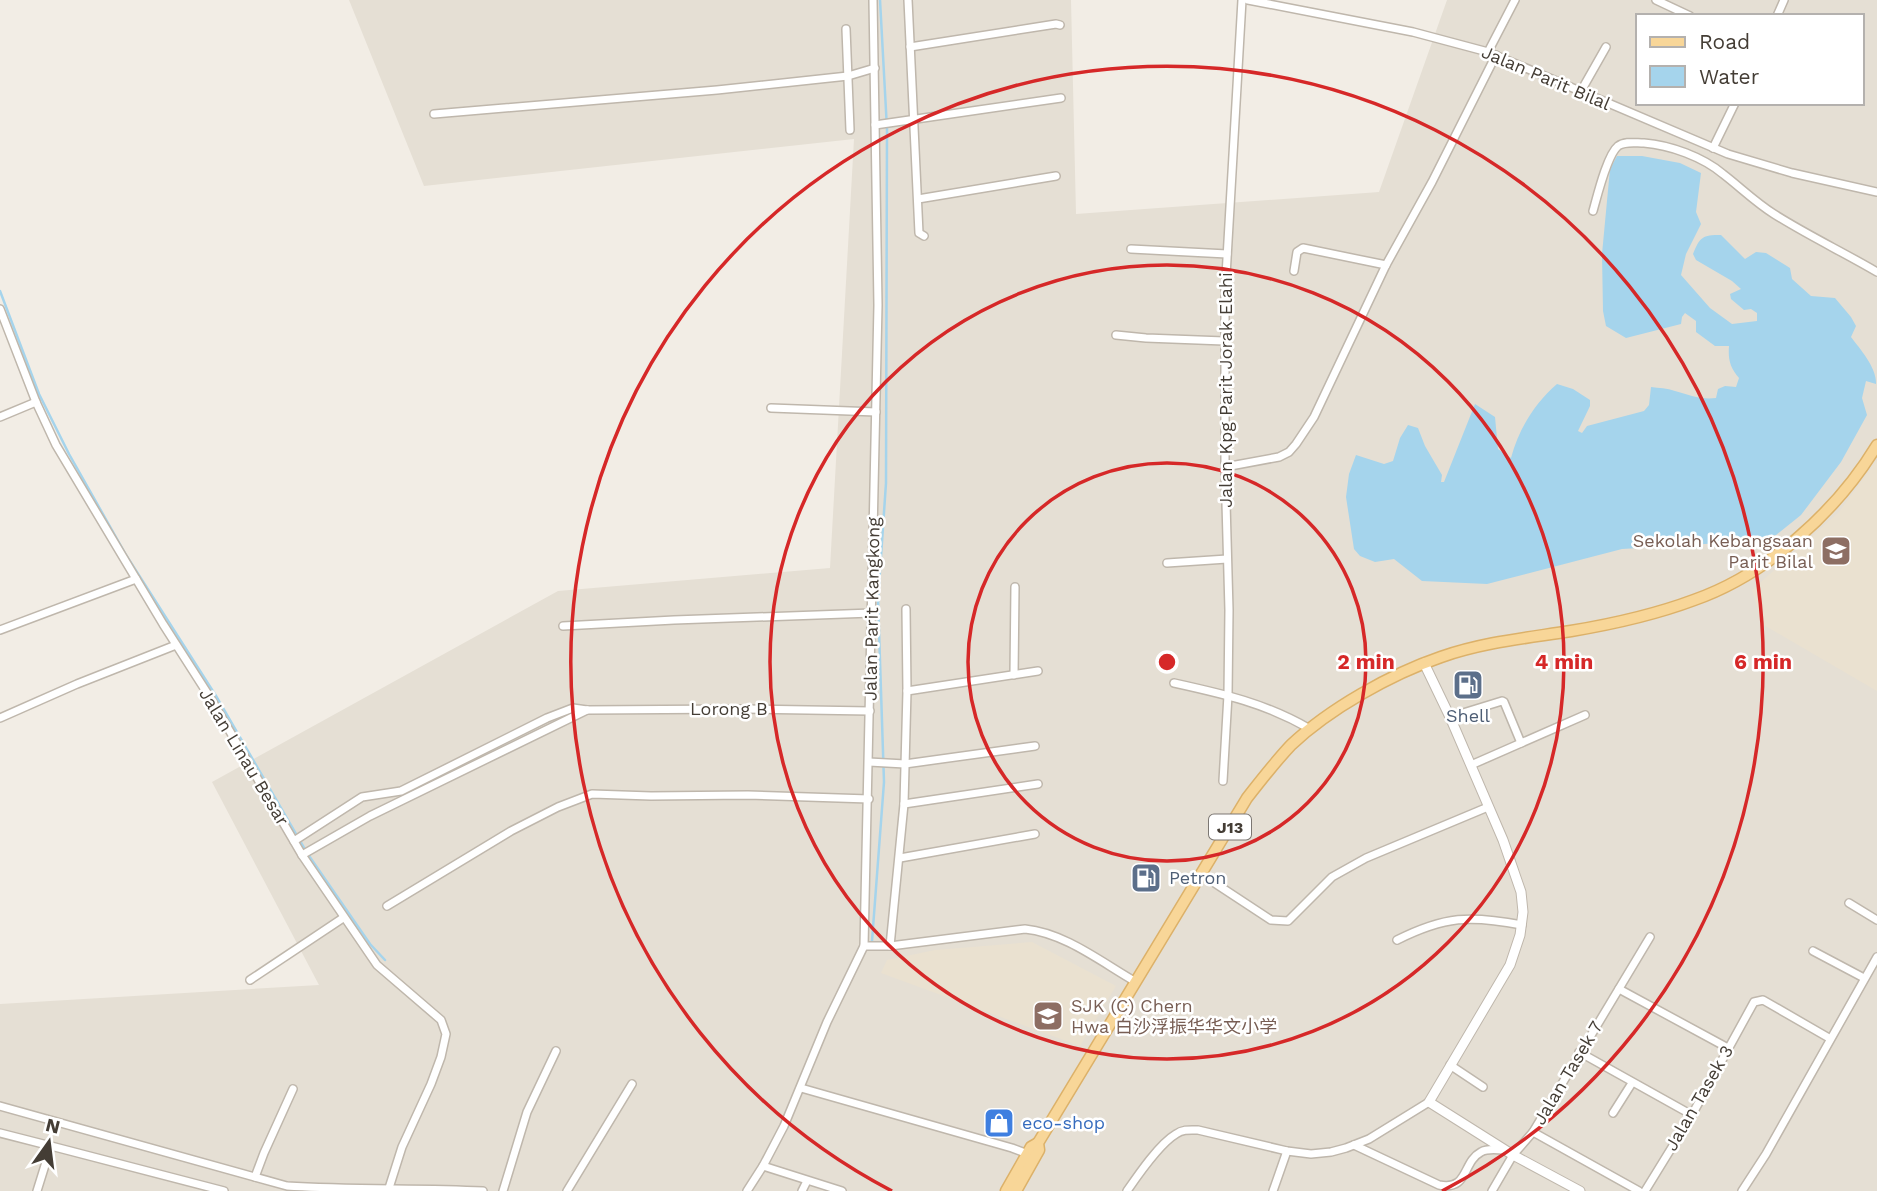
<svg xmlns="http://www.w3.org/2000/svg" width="1877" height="1191" font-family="'Work Sans','Noto Sans SC',sans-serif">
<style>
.residential{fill:#e5dfd4;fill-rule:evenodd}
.education{fill:#eae1d0}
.water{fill:#a5d4ec}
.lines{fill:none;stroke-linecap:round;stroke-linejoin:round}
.stream{stroke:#a5d4ec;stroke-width:2.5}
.minor-casing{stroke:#bfb7ac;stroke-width:10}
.tertiary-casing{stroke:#bfb7ac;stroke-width:11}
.primary-casing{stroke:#dcb169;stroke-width:13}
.minor{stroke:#fff;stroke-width:7}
.tertiary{stroke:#fff;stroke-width:9}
.primary{stroke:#f8d698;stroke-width:10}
.ring{fill:none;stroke:#d62828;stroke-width:3.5}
.labels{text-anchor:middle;stroke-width:5;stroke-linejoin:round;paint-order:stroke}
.shield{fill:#fff;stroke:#7c7772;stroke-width:2}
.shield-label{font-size:16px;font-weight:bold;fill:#443d35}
.street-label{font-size:18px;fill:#443d35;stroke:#fff}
.education-label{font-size:18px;fill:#785e54;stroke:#fff;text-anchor:end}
.service-label{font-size:18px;fill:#4e5e75;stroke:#fff}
.shop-label{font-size:18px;fill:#366cbe;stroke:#fff;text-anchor:start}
.centre{fill:#d62828;stroke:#fff;stroke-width:3.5}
.ring-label{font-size:21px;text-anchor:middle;font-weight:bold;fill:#d62828;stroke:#fff;stroke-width:5;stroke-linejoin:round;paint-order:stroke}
</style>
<rect width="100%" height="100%" fill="#f2ede5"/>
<!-- residential -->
<path class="residential" d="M349,0H1071L1076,214L1379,192L1447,0H1877V1191H0V1004L319,985L212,782L558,591L830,568L854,139L424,186ZM1637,16H1861V103H1637Z"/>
<!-- education -->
<g class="education">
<polygon points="1877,460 1877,691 1762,624 1752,590 1839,512"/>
<polygon points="1032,942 1116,986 1080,1046 881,973 887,960 935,950"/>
</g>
<!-- water -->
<path class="water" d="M1617,156H1642L1680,163L1701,173L1696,212L1701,224L1686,254L1681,275L1710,308L1732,324L1757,321V313L1751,309L1744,310L1731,299L1730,294L1741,289L1732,281L1696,260L1693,254C1700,237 1702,235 1721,235L1745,259L1756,252L1766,253L1790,268L1792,279L1811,296L1835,298L1851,317L1856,326L1851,337C1860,349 1877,368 1876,384L1866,381L1862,398L1867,415L1841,462L1801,515L1776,535L1721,543L1622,549L1487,584L1422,581L1394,559L1375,562L1360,556L1354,549L1346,497L1349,474L1356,455L1384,464L1393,461L1400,438L1408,425L1418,428L1425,446L1442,475L1441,482H1444L1475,404L1495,417L1498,449L1511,458C1519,429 1534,404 1557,384L1573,389L1590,400V406L1578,431L1582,433L1587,426L1644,411L1649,405L1651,387C1659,388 1667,388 1675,391C1689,395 1701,400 1716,398L1718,389L1725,386L1736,387L1739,378C1730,367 1728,360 1729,346H1715L1696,332V321L1685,313L1682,317L1681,324L1626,338L1606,326L1603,311L1602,254L1610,169Z"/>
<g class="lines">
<!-- stream -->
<g class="stream">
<polyline points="0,291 39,394 69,454 126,555 216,696 307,853 370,944 385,960"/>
<polyline points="872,941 884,782 878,600 886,483 887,129 880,0"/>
</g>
<!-- minor casing -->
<g class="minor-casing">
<g id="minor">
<polyline points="908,0 919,233 924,236"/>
<polyline points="1248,0 1413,32 1488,52 1728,154 1792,173 1877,192"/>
<polyline points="1656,0 1690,16"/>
<polyline points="1777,16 1784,0"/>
<polyline points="846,29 850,130"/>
<polyline points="910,47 1056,24 1060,25"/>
<polyline points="1488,52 1515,0"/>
<polyline points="1581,91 1606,47"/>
<polyline points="434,114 717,90 848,76 875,68"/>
<polyline points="875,125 1061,98"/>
<polyline points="1713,148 1735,103"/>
<polyline points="918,199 1056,176"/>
<path d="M1593,211C1597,197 1607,155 1618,146C1625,141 1635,143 1644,143C1670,145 1703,157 1723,174C1740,187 1755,202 1774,214C1807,235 1843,252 1877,272"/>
<polyline points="1131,249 1227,254"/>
<polyline points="1294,271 1297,252 1303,248 1386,265"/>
<polyline points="0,309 36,402 56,445 163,624 211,699 302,855 377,965 441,1020 446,1034 441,1057 431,1084 402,1147 389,1188"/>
<polyline points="1116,335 1146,338 1224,341"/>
<polyline points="771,408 876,412"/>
<polyline points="0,417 36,402"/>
<polyline points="1225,467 1279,457 1289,452 1296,444 1314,417 1386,265 1432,182 1496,55"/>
<polyline points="1167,563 1227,559"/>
<polyline points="563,626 674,620 872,613"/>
<polyline points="0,630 136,579"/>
<polyline points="1014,675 1015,587"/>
<path d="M1174,683C1224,694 1265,703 1310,729"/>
<polyline points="907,691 1038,671"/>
<polyline points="1450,717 1502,701 1504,702 1521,743"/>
<polyline points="0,718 77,684 176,645"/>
<polyline points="869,762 905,764 1035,746"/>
<polyline points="1471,765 1585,715"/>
<polyline points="1223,781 1228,695 1229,610 1225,467 1225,293 1242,0"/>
<polyline points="904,804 1038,784"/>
<polyline points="294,841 362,797 401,791 547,718 573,708 587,710 740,709 870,711"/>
<polyline points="302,855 370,816 587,710"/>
<polyline points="900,858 1035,834"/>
<polyline points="1201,874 1271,920 1288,921 1332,877 1366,858 1488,807"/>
<polyline points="1849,903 1877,920"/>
<polyline points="387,906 511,831 558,807 592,794 651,796 748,795 869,799"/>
<path d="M1397,940C1445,916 1470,915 1522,925"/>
<path d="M864,946H890L1025,929C1065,933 1101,962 1136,982"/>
<polyline points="890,946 904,804 907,691 906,609"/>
<polyline points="1813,951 1864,978"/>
<polyline points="250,980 343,918"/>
<polyline points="1619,989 1728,1048"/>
<polyline points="1579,1052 1692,1115"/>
<polyline points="1450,1065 1483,1087"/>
<polyline points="801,1088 1012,1148 1028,1154"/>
<path d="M0,1106L287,1186C352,1190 417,1188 483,1191"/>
<polyline points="1613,1113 1632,1083"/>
<polyline points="1533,1132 1639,1191"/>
<polyline points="0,1133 51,1146"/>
<path d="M1354,1145L1439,1185C1469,1191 1462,1162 1481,1152C1488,1148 1497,1150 1504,1150"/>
<polyline points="763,1166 842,1191"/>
<polyline points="255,1177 264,1153 293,1089"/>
<polyline points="37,1191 51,1146 224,1191"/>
<polyline points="503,1191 527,1112 556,1051"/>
<polyline points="567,1191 632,1084"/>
<polyline points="747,1191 763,1166 784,1126 827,1022 864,946 878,305 873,0"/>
<polyline points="802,1191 807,1181"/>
<path d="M1127,1191C1138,1175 1159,1144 1176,1134C1183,1129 1190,1130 1198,1130L1287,1151L1311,1154L1331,1152L1346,1148L1369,1139L1429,1102"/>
<polyline points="1273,1191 1287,1151"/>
<polyline points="1492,1191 1513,1155 1533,1132 1650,937"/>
<polyline points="1645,1191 1693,1113 1754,1002 1763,1000 1829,1038"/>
<polyline points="1742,1191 1766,1154 1877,957"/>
</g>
</g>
<!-- tertiary casing -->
<g class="tertiary-casing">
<polyline id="tertiary" points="1424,663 1450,717 1503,840 1521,892 1523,912 1520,935 1510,965 1429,1102 1513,1155 1580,1191"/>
</g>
<!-- primary casing -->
<g class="primary-casing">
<g id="primary">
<polyline points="1006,1191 1031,1147 1038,1143"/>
<path d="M1016,1191L1039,1150L1038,1143L1247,798C1261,780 1275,762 1291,745C1329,709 1391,674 1441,657C1484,642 1527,638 1571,631C1613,624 1654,615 1694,600C1768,574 1837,511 1877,445"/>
</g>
</g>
<!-- minor -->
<use href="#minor" class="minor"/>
<!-- tertiary -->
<use href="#tertiary" class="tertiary"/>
<!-- primary -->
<use href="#primary" class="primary"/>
</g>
<!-- distance rings -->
<g class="ring">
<circle cx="1167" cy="662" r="199"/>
<circle cx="1167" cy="662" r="397"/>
<path d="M892 1191A596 596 0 1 1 1442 1191"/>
</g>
<!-- icons -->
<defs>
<g id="school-square" transform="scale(1.575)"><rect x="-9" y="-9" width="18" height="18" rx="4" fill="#8d6e63" stroke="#fff"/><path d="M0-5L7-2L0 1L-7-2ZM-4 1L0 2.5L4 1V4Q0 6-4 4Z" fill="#fff"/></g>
<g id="fuel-square" transform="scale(1.575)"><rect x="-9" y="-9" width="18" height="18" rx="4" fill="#5c6f8a" stroke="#fff"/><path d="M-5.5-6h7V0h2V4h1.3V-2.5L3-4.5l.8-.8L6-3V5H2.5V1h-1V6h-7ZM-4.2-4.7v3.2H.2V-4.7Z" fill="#fff"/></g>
<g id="shop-square" transform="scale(1.575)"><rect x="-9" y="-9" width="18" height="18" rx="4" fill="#3f7fe0" stroke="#fff"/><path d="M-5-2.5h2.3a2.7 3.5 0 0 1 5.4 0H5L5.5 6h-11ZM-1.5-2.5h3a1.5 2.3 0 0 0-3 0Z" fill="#fff"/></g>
</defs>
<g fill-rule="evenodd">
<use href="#school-square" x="1836" y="551"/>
<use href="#fuel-square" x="1468" y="685"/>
<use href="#fuel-square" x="1146" y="878"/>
<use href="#school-square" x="1048" y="1016"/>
<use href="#shop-square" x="999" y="1123"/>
</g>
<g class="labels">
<!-- shield labels -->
<rect class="shield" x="1209" y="814.5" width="42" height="25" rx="5"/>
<g class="shield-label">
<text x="1230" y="833">J13</text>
</g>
<!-- street labels -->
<g class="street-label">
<text transform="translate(1546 78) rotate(23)" y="6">Jalan Parit Bilal</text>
<text transform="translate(1226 390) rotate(-90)" y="6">Jalan Kpg Parit Jorak Elahi</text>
<text transform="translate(872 609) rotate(-89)" y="6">Jalan Parit Kangkong</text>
<text x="729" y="715">Lorong B</text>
<text transform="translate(244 757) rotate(59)" y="6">Jalan Linau Besar</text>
<text transform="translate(1568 1073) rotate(-59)" y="6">Jalan Tasek 7</text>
<text transform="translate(1699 1098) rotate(-60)" y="6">Jalan Tasek 3</text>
</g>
<!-- education labels -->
<g class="education-label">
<text x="1813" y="547">Sekolah Kebangsaan<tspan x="1813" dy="21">Parit Bilal</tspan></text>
<text x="1071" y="1012" text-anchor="start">SJK (C) Chern<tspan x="1071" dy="21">Hwa 白沙浮振华华文小学</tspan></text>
</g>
<!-- service labels -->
<g class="service-label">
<text x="1468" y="722">Shell</text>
<text x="1169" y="884" text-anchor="start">Petron</text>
</g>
<!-- shop labels -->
<g class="shop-label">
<text x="1022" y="1129">eco-shop</text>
</g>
</g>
<circle cx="1167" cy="662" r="10" class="centre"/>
<g class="ring-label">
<text x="1366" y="669">2 min</text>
<text x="1564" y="669">4 min</text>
<text x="1763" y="669">6 min</text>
</g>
<!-- legend -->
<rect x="1636" y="14" width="228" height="91" fill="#ffffff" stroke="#b4b1ae" stroke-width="2"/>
<rect x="1650" y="37" width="35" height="10" fill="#f8d698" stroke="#b4b1ae" stroke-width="2"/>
<text x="1699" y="49" font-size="21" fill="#443d35">Road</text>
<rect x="1650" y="66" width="35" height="21" fill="#a5d4ec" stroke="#b4b1ae" stroke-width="2"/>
<text x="1699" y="84" font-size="21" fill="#443d35">Water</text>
<!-- north arrow -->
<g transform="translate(49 1142) rotate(14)" stroke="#ffffff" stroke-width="5" paint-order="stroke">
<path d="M0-5L12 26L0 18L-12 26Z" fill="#443d35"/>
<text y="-10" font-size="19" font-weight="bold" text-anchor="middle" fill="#443d35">N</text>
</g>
</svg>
